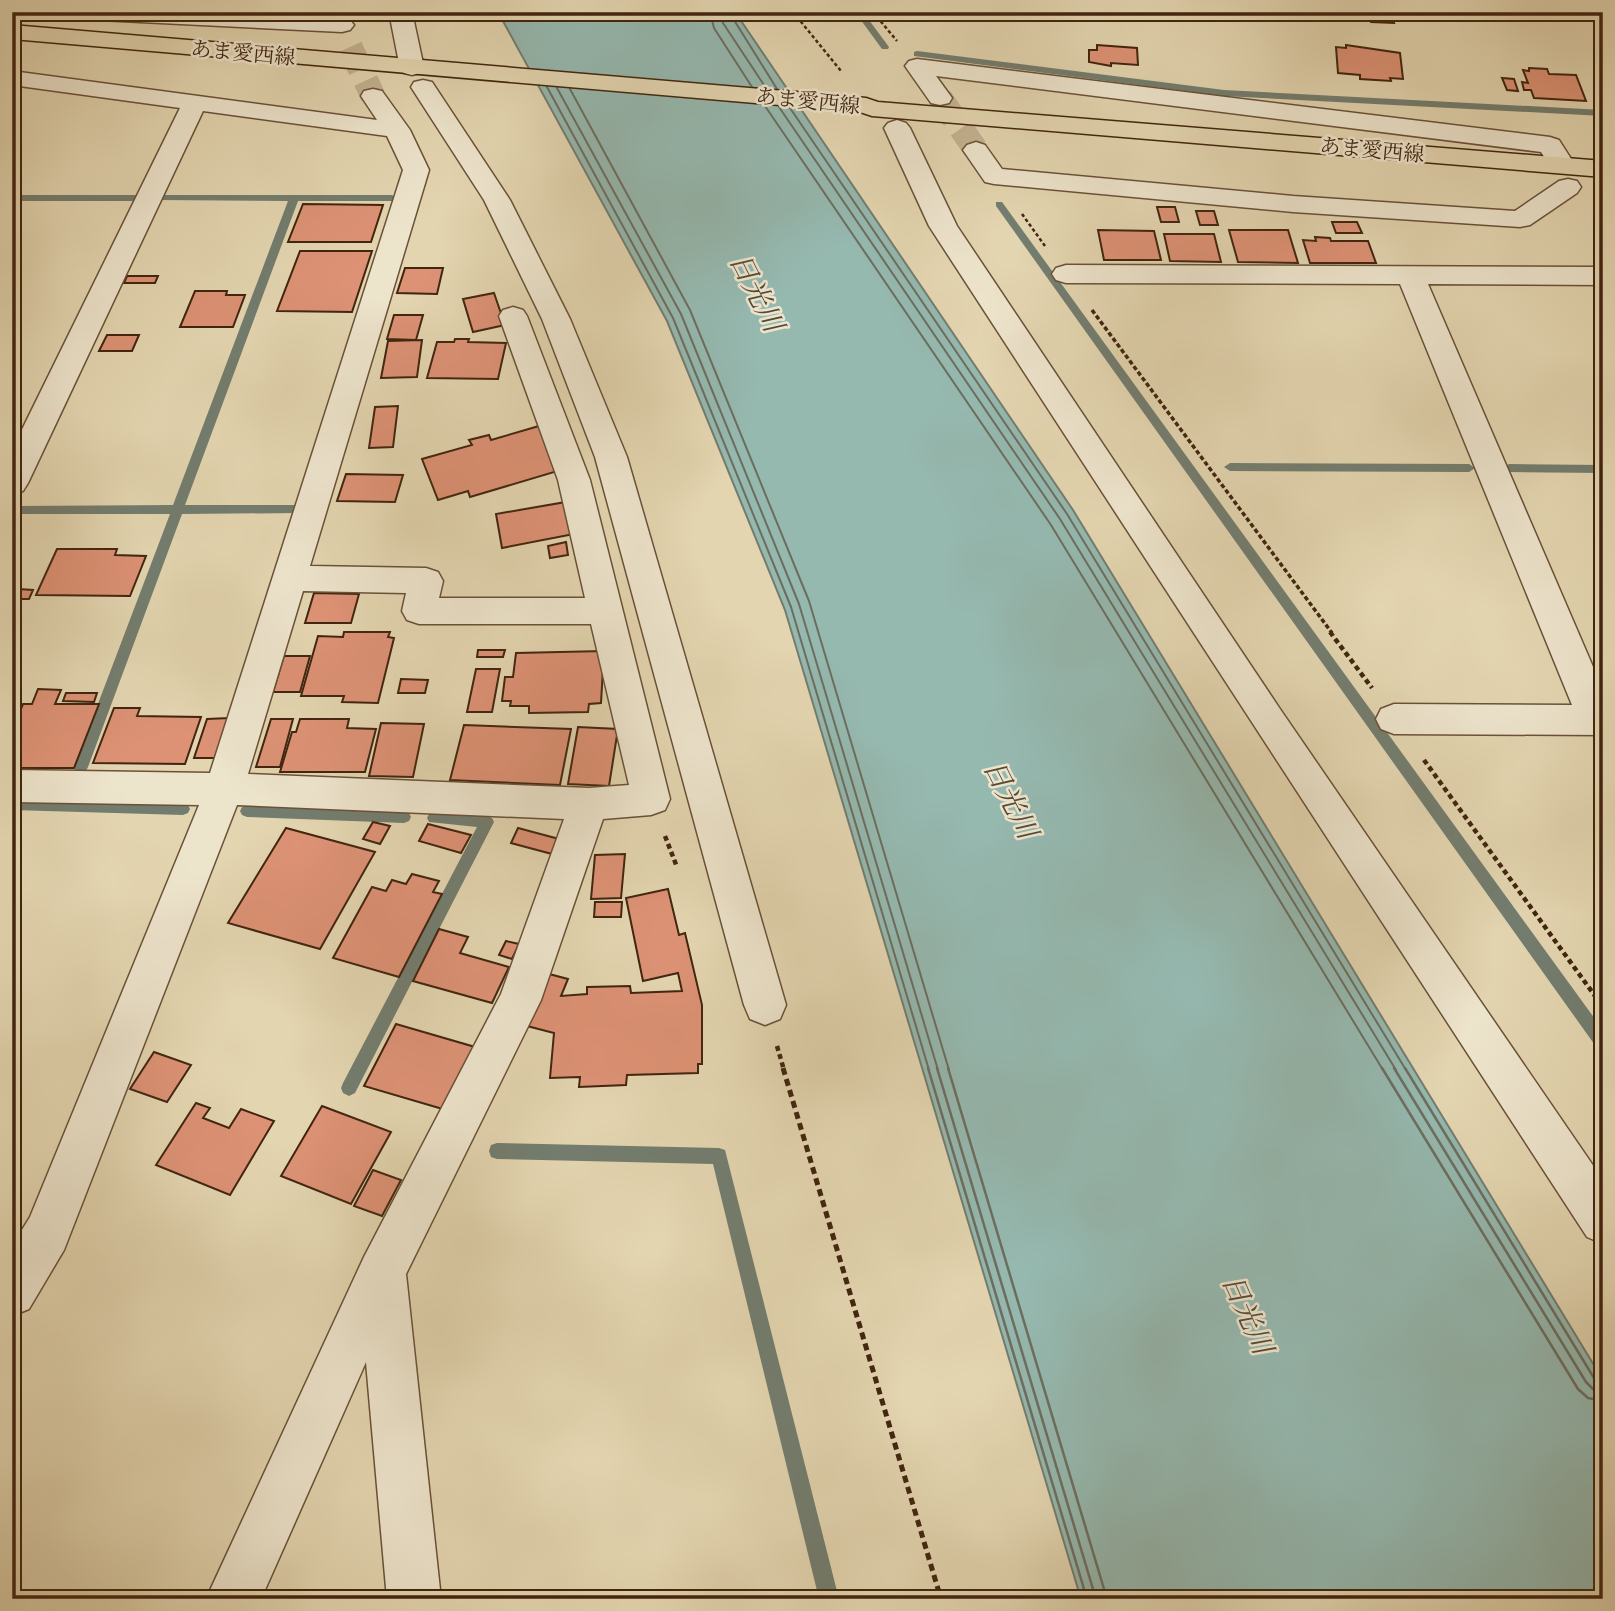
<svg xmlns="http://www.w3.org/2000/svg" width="1615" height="1611" font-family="'Sorts Mill Goudy','Noto Serif JP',serif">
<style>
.water{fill:#95b8af;stroke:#737d6f;stroke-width:2}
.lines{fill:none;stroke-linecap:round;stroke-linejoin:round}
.shore-far1{stroke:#6b6e5f;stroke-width:2}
.shore{stroke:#6b6e5f;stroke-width:2.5}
.stream{fill:#737d6f;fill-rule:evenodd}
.building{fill:#dd9275;stroke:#41250f;stroke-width:2}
.minor-tunnel{stroke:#c3b290;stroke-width:25;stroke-dasharray:25 12;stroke-linecap:butt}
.minor-casing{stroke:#6a5137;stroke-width:3}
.primary-casing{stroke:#41250f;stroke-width:3}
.path-far3{stroke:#41250f;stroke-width:2.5;stroke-dasharray:3.5 2.5;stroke-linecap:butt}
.path-far2{stroke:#41250f;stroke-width:3.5;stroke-dasharray:4.5 2.5;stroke-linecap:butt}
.path-far1{stroke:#41250f;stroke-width:4.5;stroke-dasharray:5 3.5;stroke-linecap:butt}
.path{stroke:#41250f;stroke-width:5;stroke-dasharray:7 4.5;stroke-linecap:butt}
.minor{fill:#ede4cc;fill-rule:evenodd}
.primary{fill:#e3d5b0;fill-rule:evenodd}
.labels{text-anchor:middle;stroke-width:5;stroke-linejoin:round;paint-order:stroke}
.far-street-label{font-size:21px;fill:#41250f;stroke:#ede4cc}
.water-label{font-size:28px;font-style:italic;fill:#564a37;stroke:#ede4cc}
</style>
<rect width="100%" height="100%" fill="#e3d5b0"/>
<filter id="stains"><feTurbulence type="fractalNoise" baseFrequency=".00286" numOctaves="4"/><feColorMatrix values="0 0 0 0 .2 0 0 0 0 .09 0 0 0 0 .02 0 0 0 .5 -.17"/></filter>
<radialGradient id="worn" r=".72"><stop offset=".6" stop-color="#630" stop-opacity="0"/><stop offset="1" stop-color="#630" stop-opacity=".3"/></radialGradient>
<!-- water -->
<polygon class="water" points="498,12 735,12 1073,510 1603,1380 1603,1599 1081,1599 785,610 667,321"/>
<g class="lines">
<!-- shore-far1 -->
<g class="shore-far1">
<polyline points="710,12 714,28 752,87"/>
<polyline points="721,12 723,23 766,88"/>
<polyline points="729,12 777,89"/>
<polyline points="547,87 673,318 791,607 929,1070"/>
<polyline points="557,88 681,314 799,604 938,1070"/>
<polyline points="570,89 690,310 809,601 949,1070"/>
<polyline points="765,106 1051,525 1383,1070"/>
<polyline points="779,107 1060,519 1396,1070"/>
<polyline points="790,108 1067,514 1406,1070"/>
</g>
<!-- shore -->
<g class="shore">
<polyline points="928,1068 1087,1599"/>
<polyline points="937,1068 1096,1599"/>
<polyline points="948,1068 1107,1599"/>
<polyline points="1382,1068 1578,1389 1588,1398 1603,1401"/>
<polyline points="1394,1068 1586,1382 1593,1389 1603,1391"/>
<polyline points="1405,1068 1594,1378 1603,1382"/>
</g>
<!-- stream -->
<g class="stream">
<polygon points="855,12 863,12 889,47 888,49 882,49"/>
<polygon points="917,51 1224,90 1603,110 1603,116 1224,96 914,56 914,52"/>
<polygon points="12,195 137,195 142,198 137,201 12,201"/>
<polygon points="161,195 392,195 397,198 392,201 298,201 185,505 298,505 304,509 298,513 182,514 88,767 86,771 76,771 74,767 170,514 17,514 13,513 12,508 17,506 173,505 288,201 158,200 156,198"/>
<polygon points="996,202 1002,202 1603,1030 1603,1050 1597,1048 996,206"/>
<polygon points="1230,463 1469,464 1475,468 1469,472 1230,471 1224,467"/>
<polygon points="1509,464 1603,465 1603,473 1509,472 1503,468"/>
<polygon points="12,798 183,803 188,805 190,809 188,813 183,815 12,810"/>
<polygon points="247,805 404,811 409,813 411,817 409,821 404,823 247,817 242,815 240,811 242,807"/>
<polygon points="434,812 487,816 492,818 494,822 355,1093 349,1096 343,1093 341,1088 343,1083 477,827 429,822 427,818 429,814"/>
<polygon points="497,1143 719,1148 725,1150 839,1599 819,1599 713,1164 497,1159 491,1157 489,1151 491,1145"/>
</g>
</g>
<!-- building -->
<g class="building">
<polygon points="1363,12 1390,12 1394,23 1371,22 1369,17 1364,17"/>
<polygon points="1097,45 1137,48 1138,65 1111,63 1111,66 1089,62 1089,50 1097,50"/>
<polygon points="1346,45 1400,53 1403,79 1390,78 1391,81 1360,79 1360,75 1338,73 1336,47 1346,48"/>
<polygon points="1529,68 1547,69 1549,74 1576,75 1586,101 1534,98 1531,90 1524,90 1522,82 1528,83 1523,70 1529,71"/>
<polygon points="1502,78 1514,79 1518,91 1507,90"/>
<polygon points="303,204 383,205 371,242 288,242"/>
<polygon points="1157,207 1175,207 1179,222 1161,222"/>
<polygon points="1196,211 1214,211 1218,225 1200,225"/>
<polygon points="1332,222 1357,222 1362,233 1336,233"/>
<polygon points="1098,230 1154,231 1161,260 1104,260"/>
<polygon points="1229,230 1288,230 1298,263 1238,262"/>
<polygon points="1164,234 1214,234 1221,262 1170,261"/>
<polygon points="1315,237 1330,238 1331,241 1368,241 1376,263 1310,263 1303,240 1316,241"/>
<polygon points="300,251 372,251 352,312 277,311"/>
<polygon points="405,268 443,268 437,294 397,293"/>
<polygon points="127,276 158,276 155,283 124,283"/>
<polygon points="195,291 227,291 226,295 245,295 233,327 180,327"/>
<polygon points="494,293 505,325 473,332 463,299"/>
<polygon points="394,315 423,315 416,340 387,339"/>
<polygon points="107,335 139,335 132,351 99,351"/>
<polygon points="455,339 469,339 468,342 506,343 498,379 427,378 437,342 454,342"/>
<polygon points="422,340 417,377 381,378 388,341"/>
<polygon points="398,406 393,447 369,448 375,407"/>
<polygon points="539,426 561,470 470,497 468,491 438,500 422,459 472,445 469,440 489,435 491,440"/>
<polygon points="346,474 403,475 395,502 337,501"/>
<polygon points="566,502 574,534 502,548 496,514"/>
<polygon points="566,542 568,555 550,558 548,546"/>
<polygon points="57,549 117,549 115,555 146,556 130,596 36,595"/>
<polygon points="18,589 33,590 29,599 13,599"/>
<polygon points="314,593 359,594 351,623 305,623"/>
<polygon points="344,632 390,632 388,637 394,638 378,703 342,702 344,696 301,696 318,636 343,637"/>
<polygon points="478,650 505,650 503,657 477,657"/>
<polygon points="604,651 601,703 589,704 588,712 529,713 529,706 510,706 511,701 502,701 505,677 513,677 516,653"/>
<polygon points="284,656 310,656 300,692 273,692"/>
<polygon points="476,669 500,669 492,712 467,712"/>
<polygon points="401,679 428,680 425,693 398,693"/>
<polygon points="38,689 61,690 55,704 99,704 74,768 12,768 12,730 23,704 32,704"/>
<polygon points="66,693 97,693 94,702 63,701"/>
<polygon points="114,708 140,708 137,716 201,717 185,764 93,763"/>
<polygon points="229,718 216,758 194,758 207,719"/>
<polygon points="271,719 293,719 280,767 256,767"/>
<polygon points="300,719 349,719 347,728 376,729 365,772 280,772 292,732 296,732"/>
<polygon points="381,723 424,724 413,777 369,776"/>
<polygon points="464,725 571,729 560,785 450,780"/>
<polygon points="578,727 618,729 609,786 568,784"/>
<polygon points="373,822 390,826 380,844 363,839"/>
<polygon points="428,824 471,835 461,853 419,841"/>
<polygon points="286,828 375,852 320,949 228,923"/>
<polygon points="518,828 559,839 552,854 511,843"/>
<polygon points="625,854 621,898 591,899 595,855"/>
<polygon points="412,874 439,881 433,892 442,894 399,977 333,958 372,887 386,891 392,880 406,884"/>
<polygon points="668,889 679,935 685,933 702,1005 702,1064 698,1064 698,1073 627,1075 626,1085 579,1087 580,1077 550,1078 554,1033 527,1026 549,974 568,979 561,996 587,994 587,987 630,986 631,993 682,991 678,973 643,981 626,898"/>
<polygon points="595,902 622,902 621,917 594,917"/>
<polygon points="439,929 468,937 460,953 509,967 492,1003 413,981"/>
<polygon points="506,941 519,944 512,959 499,955"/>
<polygon points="396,1024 475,1047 446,1110 364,1086"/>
<polygon points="154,1052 191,1065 167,1102 130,1089"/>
<polygon points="196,1103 210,1108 203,1118 229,1128 241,1109 274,1121 230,1195 156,1165"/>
<polygon points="322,1106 391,1132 351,1204 281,1176"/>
<polygon points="373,1170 401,1180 382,1216 354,1206"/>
</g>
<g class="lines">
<!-- minor-tunnel -->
<g class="minor-tunnel">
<polyline points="350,47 373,96"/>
<polyline points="940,98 976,150"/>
</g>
<!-- minor casing -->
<g class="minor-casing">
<g id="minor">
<polygon points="68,12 224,12 342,18 350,20 354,25 350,30 342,32 79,19 71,17"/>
<polygon points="389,12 412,12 424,68 420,73 412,75 404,73 400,68"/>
<polygon points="917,59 1550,137 1559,140 1575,165 1571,171 1562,173 1553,171 1541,152 936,76 952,98 949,103 940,105 931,103 905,66 909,61"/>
<path d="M12,71L377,120L361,96L364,91L373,89L382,91L410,130L429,170L310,566L426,568L438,572L443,581L439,598H585L558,480L499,316L503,310L513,307L523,310L527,316L590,480L670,799L665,810L651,815L603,819L541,1000L406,1274L441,1599H387L366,1362L261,1599H206L364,1257L501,994L564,819L237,805L64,1250L29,1309L12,1316V1246L30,1217L199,805L12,802V770L210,773L403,170L387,136L203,111L28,483L23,491L12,494V450L180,108L12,85ZM303,591L406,593L402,611L407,620L419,624H591L629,785L589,788L248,774Z"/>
<polygon points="423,80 432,82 510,200 570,319 627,457 786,1005 780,1019 765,1025 750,1019 744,1005 595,457 542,319 484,200 411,87 414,82"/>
<polygon points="897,120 906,123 910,128 957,226 1280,709 1603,1180 1603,1244 1587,1237 929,226 884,128 888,123"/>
<polygon points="976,142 985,145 1002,169 1293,196 1515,211 1559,181 1568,179 1577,181 1581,187 1577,193 1530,225 1520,227 1293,212 994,184 985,182 963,150 967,145"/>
<polygon points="1066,265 1603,267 1603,285 1428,284 1603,690 1603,735 1394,734 1381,729 1376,719 1381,709 1394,704 1572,705 1400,284 1066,283 1056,280 1052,274 1056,268"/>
</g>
</g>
<!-- primary casing -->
<g class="primary-casing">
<polygon id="primary" points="12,25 866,98 878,102 1603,161 1603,177 872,116 860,112 12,39"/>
</g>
<!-- path-far3 -->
<g class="path-far3">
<polyline points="793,12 841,71"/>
<polyline points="873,12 897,41"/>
<polyline points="1022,214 1045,246"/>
</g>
<!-- path-far2 -->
<polyline class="path-far2" points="1092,310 1332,633"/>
<!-- path-far1 -->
<g class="path-far1">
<polyline points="1330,632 1372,688"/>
<polyline points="1424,760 1603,1007"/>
<polyline points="665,836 677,867"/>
<polyline points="777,1046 784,1070"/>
</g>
<!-- path -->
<polyline class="path" points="783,1068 941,1599"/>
<!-- minor -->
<use href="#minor" class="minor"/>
<!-- primary -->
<use href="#primary" class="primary"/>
</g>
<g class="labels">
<!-- far-street labels -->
<g class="far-street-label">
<text transform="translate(243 53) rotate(5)" y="7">あま愛西線</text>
<text transform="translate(808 101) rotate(6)" y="7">あま愛西線</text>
<text transform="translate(1372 150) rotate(5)" y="7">あま愛西線</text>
</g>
<!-- water labels -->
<g class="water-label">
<text transform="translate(757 292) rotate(63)" y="10">日光川</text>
<text transform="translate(1011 799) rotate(63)" y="10">日光川</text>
<text transform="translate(1248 1314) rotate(66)" y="10">日光川</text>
</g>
</g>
<!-- margin -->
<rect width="1615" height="1611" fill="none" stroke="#e3d5b0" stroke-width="42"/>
<rect x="14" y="14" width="1587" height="1583" fill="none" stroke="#41250f" stroke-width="3.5"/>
<rect x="21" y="21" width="1573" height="1569" fill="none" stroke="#41250f" stroke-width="2"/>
<rect width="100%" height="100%" filter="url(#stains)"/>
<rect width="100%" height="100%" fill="url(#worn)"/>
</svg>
